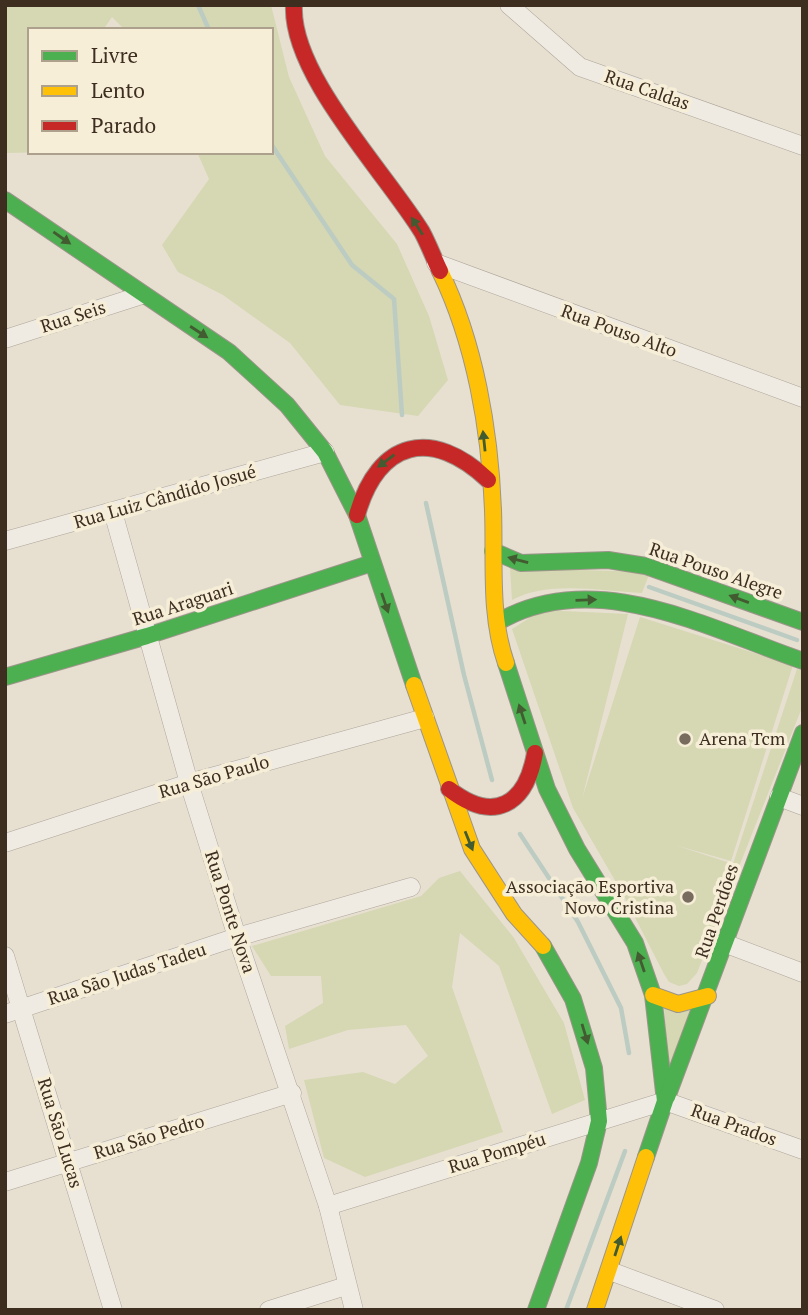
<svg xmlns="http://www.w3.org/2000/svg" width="808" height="1315" font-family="'PT Serif',serif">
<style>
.green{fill:#d6d7b3}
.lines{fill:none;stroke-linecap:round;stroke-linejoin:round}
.stream{stroke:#bcccc2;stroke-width:4.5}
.street-casing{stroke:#ada599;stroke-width:19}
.fast-casing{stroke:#9c958a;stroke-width:18}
.slow-casing{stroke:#9c958a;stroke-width:18}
.jam-casing{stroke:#9c958a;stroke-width:18}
.street{stroke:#efebe3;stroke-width:18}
.fast{stroke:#4caf50;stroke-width:16}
.slow{stroke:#ffc107;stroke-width:16}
.jam{stroke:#c62828;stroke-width:16}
.oneway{fill:#425b31}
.poi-dot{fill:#786c5e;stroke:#f7eed8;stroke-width:2.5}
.labels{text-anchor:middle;stroke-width:7;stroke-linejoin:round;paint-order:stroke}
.street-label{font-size:18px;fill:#3d2e20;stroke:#f7eed8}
.poi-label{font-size:18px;fill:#3d2e20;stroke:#f7eed8;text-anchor:start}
</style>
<rect width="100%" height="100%" fill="#e7e0d1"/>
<!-- green -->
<g class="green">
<polygon points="5,5 271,5 289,77 325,156 397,244 429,316 448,380 418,416 340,405 290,343 223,295 178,272 162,245 209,179 197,152 271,152 271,30 125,30 112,17 103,30 30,30 30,152 58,152 5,153"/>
<path d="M510,568L650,572L642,593C602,591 548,580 512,600Z"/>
<polygon points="542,610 628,614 582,799 640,617 793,665 731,861 675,845 733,864 797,669 803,671 803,705 697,973 687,984 679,986 669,982 664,974 624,896 573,808 512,629"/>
<polygon points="460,871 514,938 564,1023 585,1100 552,1114 499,966 460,933 452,987 503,1132 365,1177 324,1158 304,1080 363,1072 395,1084 428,1056 406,1025 348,1030 289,1049 285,1026 323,1003 321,976 271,976 252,946 421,896 439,878"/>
<polygon points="664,1007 691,1011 669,1076"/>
</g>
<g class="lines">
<!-- stream -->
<g class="stream">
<polyline points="198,5 209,30"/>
<polyline points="271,144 352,265 394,299 402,415"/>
<polyline points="426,503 464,675 492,780"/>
<polyline points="649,587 797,640"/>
<polyline points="520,834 578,922 621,1008 629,1053"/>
<polyline points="566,1310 625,1151"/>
</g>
<!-- street casing -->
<g class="street-casing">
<g id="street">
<polyline points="509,5 580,67 803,146"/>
<polyline points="436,263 803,398"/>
<polyline points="5,339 142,295"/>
<polyline points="113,512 189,783 237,937 328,1206 354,1310"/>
<polyline points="5,541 325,452"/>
<polyline points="779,797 803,806"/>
<polyline points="5,843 189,783 425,718"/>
<polyline points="724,943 803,973"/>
<polyline points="5,956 113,1310"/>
<polyline points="5,1014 237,937 411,887"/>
<polyline points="5,1182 292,1093"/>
<polyline points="328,1206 665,1101 803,1150"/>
<polyline points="610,1271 715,1310"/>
<polyline points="269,1310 346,1286"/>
</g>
</g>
<!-- fast casing -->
<g class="fast-casing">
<g id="fast">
<polyline points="5,200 229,352 287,405 325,452 357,515 414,685"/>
<polyline points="493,551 521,563 608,560 646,566 803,622"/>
<path d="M498,622C595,566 707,628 803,661"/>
<polyline points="506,663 547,789 577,849 635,943 653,995 665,1101 646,1157"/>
<polyline points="5,677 147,636 372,563"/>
<polyline points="667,1097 803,733"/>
<polyline points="536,1310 589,1163 599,1121 594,1068 573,999 543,946"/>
</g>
</g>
<!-- slow casing -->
<g class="slow-casing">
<g id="slow">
<path d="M440,271C475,343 490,430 493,510C495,561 489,614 506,663"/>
<polyline points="414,685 472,849 514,914 543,946"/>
<polyline points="653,995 678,1004 708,996"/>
<polyline points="595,1310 646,1157"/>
</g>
</g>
<!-- jam casing -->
<g class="jam-casing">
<g id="jam">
<path d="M294,5C290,74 386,173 422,232C429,245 434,259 440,271"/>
<path d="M357,515C378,440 432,427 488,480"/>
<path d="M449,789C494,824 526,805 535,753"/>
</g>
</g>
<!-- street -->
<use href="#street" class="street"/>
<!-- fast -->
<use href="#fast" class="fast"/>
<!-- slow -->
<use href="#slow" class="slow"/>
<!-- jam -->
<use href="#jam" class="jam"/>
</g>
<!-- one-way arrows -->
<defs><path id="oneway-solid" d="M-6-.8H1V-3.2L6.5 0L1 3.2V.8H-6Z" transform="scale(1.75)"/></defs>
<g class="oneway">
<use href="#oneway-solid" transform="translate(417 226) rotate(-123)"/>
<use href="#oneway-solid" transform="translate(62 238) rotate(35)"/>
<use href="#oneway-solid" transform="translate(199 332) rotate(33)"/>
<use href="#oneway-solid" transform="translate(484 441) rotate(-96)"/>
<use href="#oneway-solid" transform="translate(386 461) rotate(143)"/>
<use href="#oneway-solid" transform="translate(518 560) rotate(-165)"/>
<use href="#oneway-solid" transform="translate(739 599) rotate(-160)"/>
<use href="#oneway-solid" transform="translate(586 600) rotate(-2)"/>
<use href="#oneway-solid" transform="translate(385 603) rotate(71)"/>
<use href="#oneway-solid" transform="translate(522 714) rotate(-108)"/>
<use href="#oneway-solid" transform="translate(469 841) rotate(68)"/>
<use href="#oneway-solid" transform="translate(641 962) rotate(-109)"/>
<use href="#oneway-solid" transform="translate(585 1034) rotate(73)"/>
<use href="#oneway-solid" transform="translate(618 1246) rotate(-72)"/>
</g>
<!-- markers -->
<g class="poi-dot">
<circle cx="685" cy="739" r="7"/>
<circle cx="688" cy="897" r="7"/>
</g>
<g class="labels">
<!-- street labels -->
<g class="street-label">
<text transform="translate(647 90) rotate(19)" y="6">Rua Caldas</text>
<text transform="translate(73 317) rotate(-18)" y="6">Rua Seis</text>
<text transform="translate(619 331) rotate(20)" y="6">Rua Pouso Alto</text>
<text transform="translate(165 497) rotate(-16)" y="6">Rua Luiz Cândido Josué</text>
<text transform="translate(716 571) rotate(19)" y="6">Rua Pouso Alegre</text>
<text transform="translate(183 604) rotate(-18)" y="6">Rua Araguari</text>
<text transform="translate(214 777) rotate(-16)" y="6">Rua São Paulo</text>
<text transform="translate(717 911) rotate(-71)" y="6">Rua Perdões</text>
<text transform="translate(230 912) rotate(72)" y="6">Rua Ponte Nova</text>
<text transform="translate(127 974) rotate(-18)" y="6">Rua São Judas Tadeu</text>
<text transform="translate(734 1125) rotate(20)" y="6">Rua Prados</text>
<text transform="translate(60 1133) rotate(73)" y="6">Rua São Lucas</text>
<text transform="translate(149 1137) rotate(-17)" y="6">Rua São Pedro</text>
<text transform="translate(497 1153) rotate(-17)" y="6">Rua Pompéu</text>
</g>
<!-- poi labels -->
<g class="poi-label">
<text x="699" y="745">Arena Tcm</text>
<text x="674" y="893" text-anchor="end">Associação Esportiva<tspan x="674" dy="21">Novo Cristina</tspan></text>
</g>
</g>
<!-- border -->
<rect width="808" height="1315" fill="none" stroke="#3d2e20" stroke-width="14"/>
<!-- legend -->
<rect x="28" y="28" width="245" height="126" fill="#f7eed8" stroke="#ada18e" stroke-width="2"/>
<rect x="42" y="51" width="35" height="10" fill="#4caf50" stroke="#ada18e" stroke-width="2"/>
<text x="91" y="63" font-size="21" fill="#3d2e20">Livre</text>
<rect x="42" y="86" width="35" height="10" fill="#ffc107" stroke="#ada18e" stroke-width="2"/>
<text x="91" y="98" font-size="21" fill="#3d2e20">Lento</text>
<rect x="42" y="121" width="35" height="10" fill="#c62828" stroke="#ada18e" stroke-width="2"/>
<text x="91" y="133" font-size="21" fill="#3d2e20">Parado</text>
</svg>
